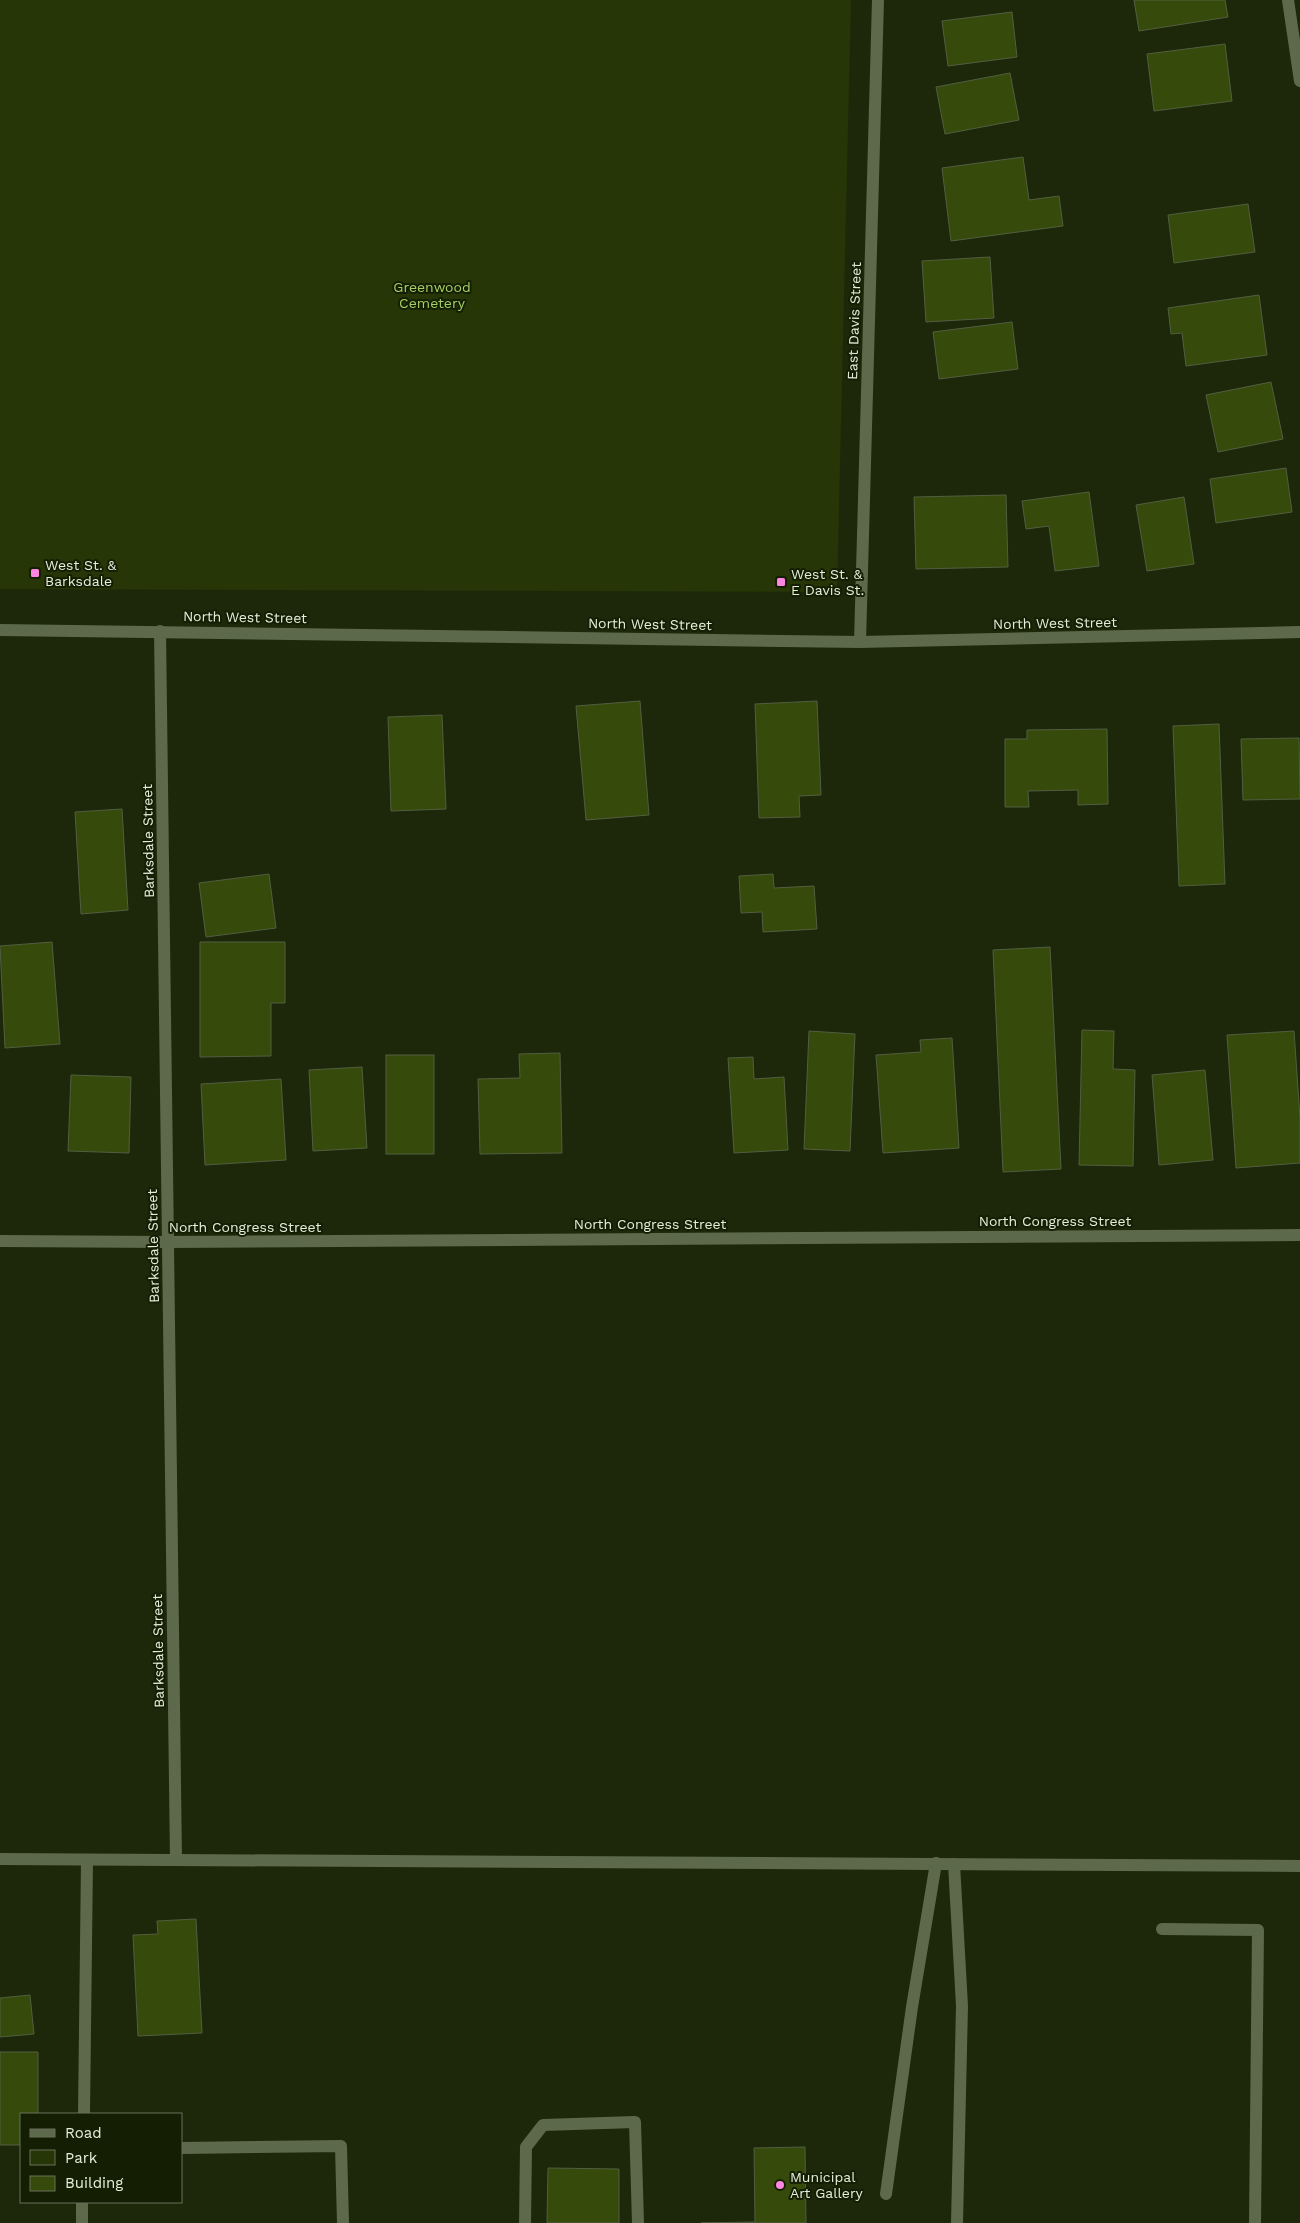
<svg xmlns="http://www.w3.org/2000/svg" width="1300" height="2223" font-family="'Work Sans',sans-serif">
<style>
.green{fill:#263606}
.building{fill:#364b0b;stroke:#525e40}
.lines{fill:none;stroke-linecap:round;stroke-linejoin:round}
.service{stroke:#5c694a;stroke-width:12}
.minor{stroke:#5c694a;stroke-width:12}
.tertiary{stroke:#5c694a;stroke-width:12}
.poi-dot{fill:#fd86e1;stroke:#141e03;stroke-width:2}
.labels{text-anchor:middle;stroke-width:4;stroke-linejoin:round;paint-order:stroke}
.park-label{font-size:14px;fill:#a6cf64;stroke:#141e03}
.street-label{font-size:14px;fill:#e5eddb;stroke:#141e03}
.poi-label{font-size:14px;fill:#e5eddb;stroke:#141e03;text-anchor:start}
</style>
<rect width="100%" height="100%" fill="#1d280b"/>
<!-- green -->
<polygon class="green" points="0,0 851,0 837,592 0,589"/>
<!-- building -->
<g class="building">
<polygon points="1134,0 1225,0 1228,17 1139,31"/>
<polygon points="1012,12 1017,57 948,66 942,21"/>
<polygon points="1225,44 1232,101 1154,111 1147,54"/>
<polygon points="1010,73 1019,120 945,134 936,87"/>
<polygon points="1023,157 1029,200 1059,196 1063,226 951,241 942,168"/>
<polygon points="1248,204 1255,252 1174,263 1168,215"/>
<polygon points="990,257 994,318 926,322 922,261"/>
<polygon points="1259,295 1267,355 1186,366 1182,333 1171,334 1168,308"/>
<polygon points="1012,322 1018,369 939,379 933,332"/>
<polygon points="1271,382 1283,439 1218,452 1206,395"/>
<polygon points="1286,468 1292,512 1216,523 1210,479"/>
<polygon points="1089,492 1099,566 1055,571 1049,526 1026,529 1022,501"/>
<polygon points="1006,495 1008,567 916,569 914,497"/>
<polygon points="1184,497 1194,564 1147,571 1136,505"/>
<polygon points="640,701 649,815 586,820 576,706"/>
<polygon points="817,701 821,795 799,796 800,817 759,818 755,704"/>
<polygon points="442,715 446,809 391,811 388,717"/>
<polygon points="1219,724 1225,884 1179,886 1173,726"/>
<polygon points="1107,729 1108,804 1078,805 1078,790 1028,791 1029,807 1005,807 1005,739 1027,739 1027,730"/>
<polygon points="1299,738 1300,799 1243,800 1241,739"/>
<polygon points="122,809 128,910 81,914 75,812"/>
<polygon points="269,874 276,928 206,937 199,883"/>
<polygon points="773,874 774,888 814,886 817,929 763,932 762,912 741,913 739,876"/>
<polygon points="52,942 60,1044 5,1048 0,946"/>
<polygon points="200,942 285,942 285,1003 271,1003 271,1056 200,1057"/>
<polygon points="1050,947 1061,1169 1003,1172 993,950"/>
<polygon points="1082,1030 1114,1031 1113,1069 1135,1070 1133,1166 1079,1165"/>
<polygon points="809,1031 855,1034 850,1151 804,1149"/>
<polygon points="1294,1031 1300,1118 1300,1163 1236,1168 1227,1035"/>
<polygon points="952,1038 959,1148 883,1153 876,1055 921,1052 920,1040"/>
<polygon points="560,1053 562,1153 480,1154 478,1079 520,1078 519,1054"/>
<rect x="386" y="1055" width="48" height="99"/>
<polygon points="753,1057 754,1079 784,1077 788,1150 734,1153 728,1058"/>
<polygon points="362,1067 367,1148 313,1151 309,1070"/>
<polygon points="1205,1070 1213,1160 1159,1165 1152,1075"/>
<polygon points="71,1075 131,1077 129,1153 68,1151"/>
<polygon points="281,1079 286,1160 205,1165 201,1084"/>
<polygon points="196,1919 202,2033 138,2036 133,1935 158,1934 157,1921"/>
<polygon points="30,1995 34,2034 0,2037 0,1998"/>
<polygon points="0,2052 38,2052 38,2114 21,2114 21,2145 0,2145"/>
<polygon points="805,2147 806,2223 701,2223 755,2222 754,2148"/>
<polygon points="548,2168 619,2169 619,2223 547,2223"/>
</g>
<g class="lines">
<!-- service -->
<g class="service">
<polyline points="954,1864 962,2006 957,2223"/>
<polyline points="1162,1929 1258,1930 1255,2223"/>
<polyline points="181,2148 341,2146 343,2223"/>
<polyline points="886,2194 912,2007 936,1863"/>
<polyline points="525,2223 526,2147 543,2125 635,2122 638,2223"/>
</g>
<!-- minor -->
<g class="minor">
<polyline points="1288,0 1300,81"/>
<polyline points="160,631 176,1860"/>
<polyline points="860,642 878,0"/>
<polyline points="0,1241 167,1242 1300,1235"/>
<polyline points="0,1859 1300,1866"/>
<polyline points="84,2114 87,1860"/>
<polyline points="82,2223 82,2202"/>
</g>
<!-- tertiary -->
<polyline class="tertiary" points="0,630 860,642 1300,632"/>
</g>
<!-- markers -->
<g class="poi-dot">
<rect x="30" y="568" width="10" height="10" rx="2.5"/>
<rect x="776" y="577" width="10" height="10" rx="2.5"/>
<circle cx="780" cy="2185" r="5"/>
</g>
<g class="labels">
<!-- park labels -->
<g class="park-label">
<text x="432" y="292">Greenwood<tspan x="432" dy="16">Cemetery</tspan></text>
</g>
<!-- street labels -->
<g class="street-label">
<text transform="translate(854 321) rotate(-88)" y="5">East Davis Street</text>
<text transform="translate(245 617) rotate(1)" y="5">North West Street</text>
<text transform="translate(1055 623) rotate(-1)" y="5">North West Street</text>
<text transform="translate(650 624) rotate(1)" y="5">North West Street</text>
<text transform="translate(148 841) rotate(-91)" y="5">Barksdale Street</text>
<text x="1055" y="1226">North Congress Street</text>
<text x="650" y="1229">North Congress Street</text>
<text x="245" y="1232">North Congress Street</text>
<text transform="translate(153 1246) rotate(-91)" y="5">Barksdale Street</text>
<text transform="translate(158 1651) rotate(-91)" y="5">Barksdale Street</text>
</g>
<!-- poi labels -->
<g class="poi-label">
<text x="45" y="570">West St. &amp;<tspan x="45" dy="16">Barksdale</tspan></text>
<text x="791" y="579">West St. &amp;<tspan x="791" dy="16">E Davis St.</tspan></text>
<text x="790" y="2182">Municipal<tspan x="790" dy="16">Art Gallery</tspan></text>
</g>
</g>
<!-- legend -->
<rect x="20" y="2113" width="162" height="90" fill="#141e03" stroke="#687159"/>
<rect x="30" y="2129" width="25" height="8" fill="#5c694a" stroke="#687159"/>
<text x="65" y="2138" font-size="15" fill="#e5eddb">Road</text>
<rect x="30" y="2150" width="25" height="15" fill="#263606" stroke="#687159"/>
<text x="65" y="2163" font-size="15" fill="#e5eddb">Park</text>
<rect x="30" y="2176" width="25" height="15" fill="#364b0b" stroke="#687159"/>
<text x="65" y="2188" font-size="15" fill="#e5eddb">Building</text>
</svg>
